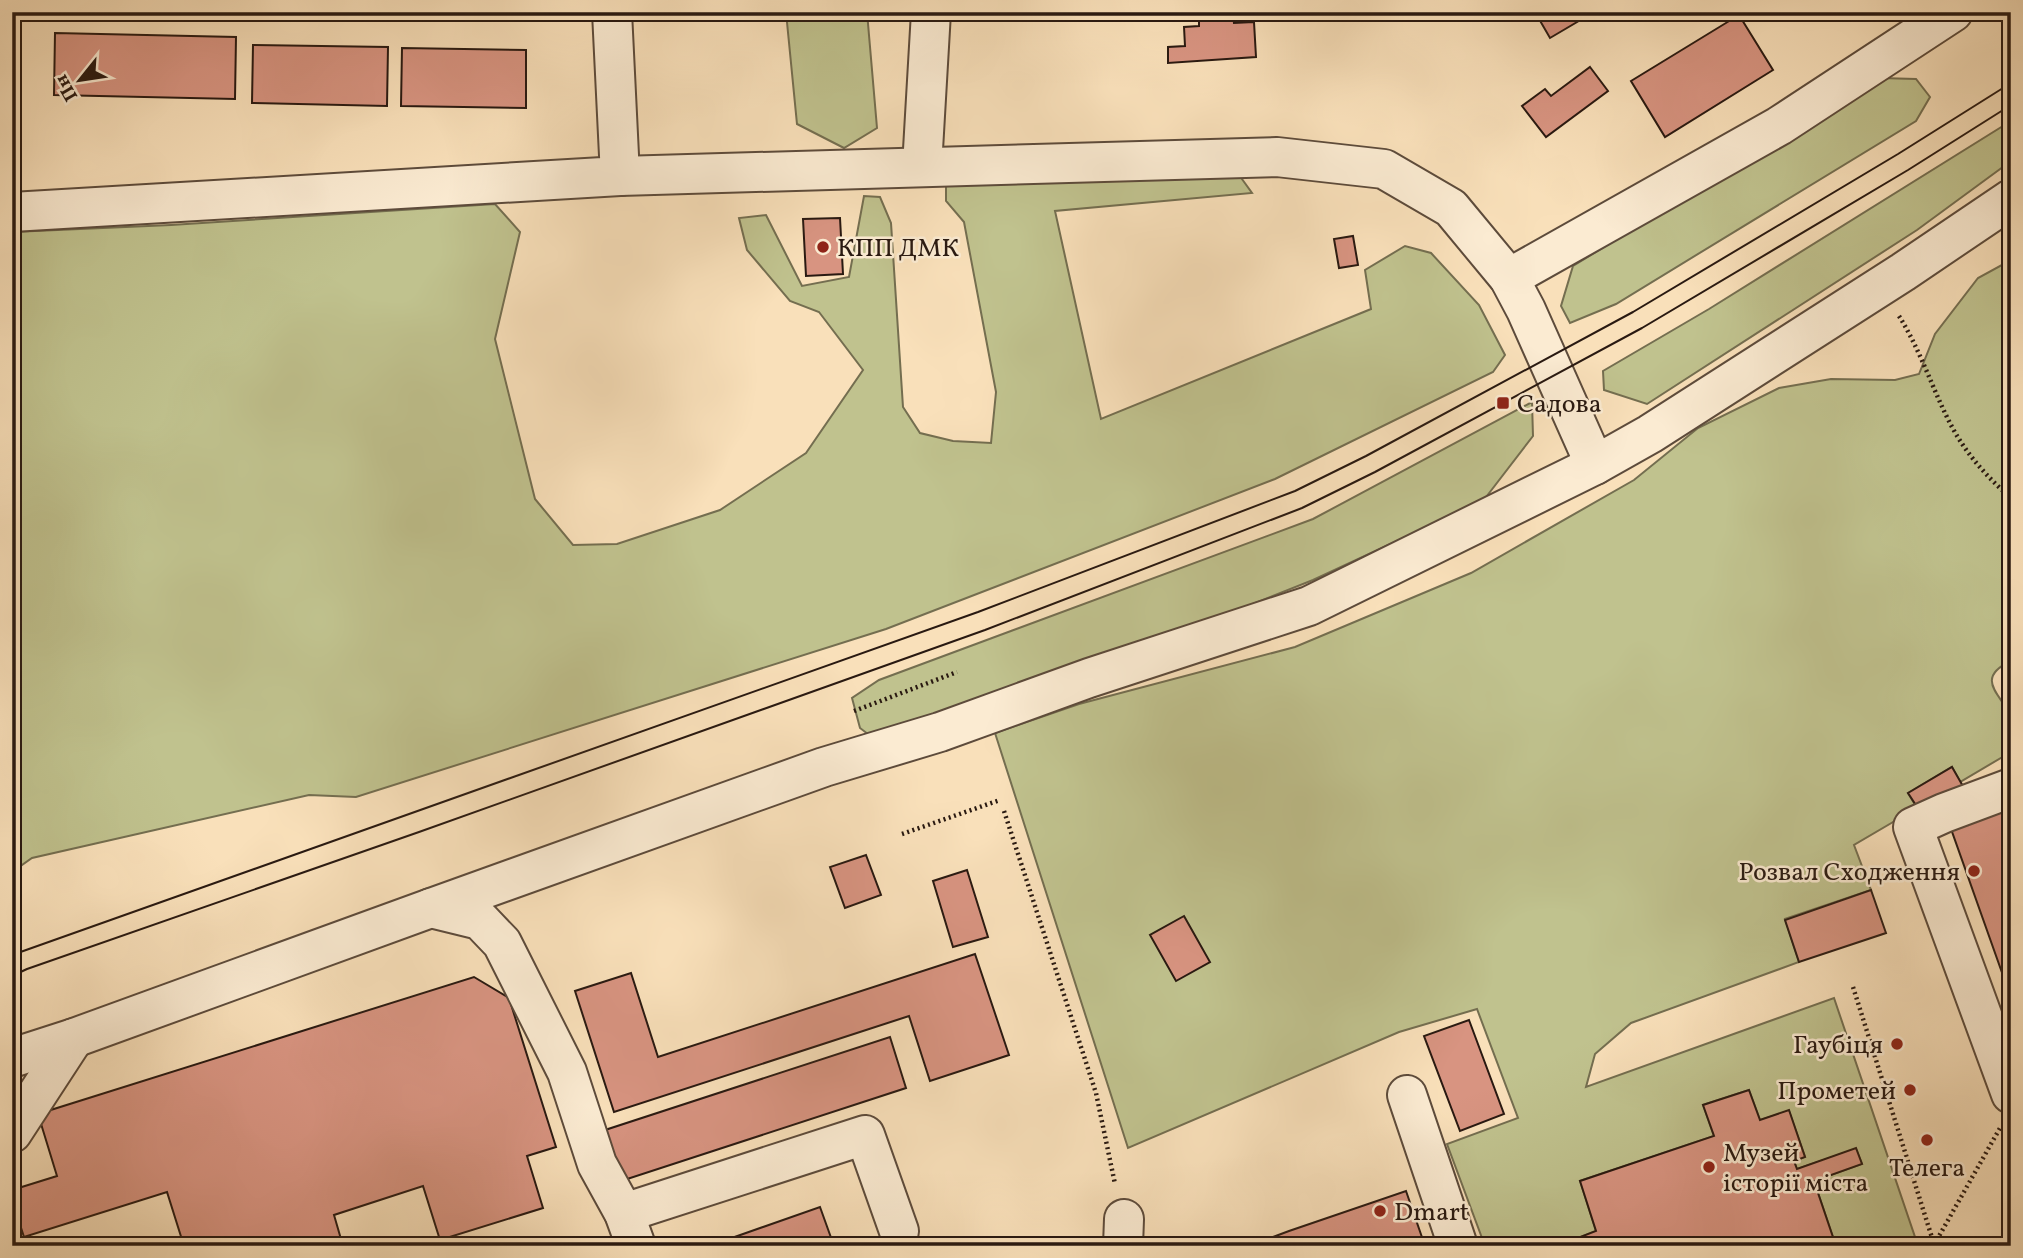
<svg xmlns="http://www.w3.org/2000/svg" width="2023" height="1258" font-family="Vollkorn,serif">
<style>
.green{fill:#c0c28e;stroke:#746e50;stroke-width:2}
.building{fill:#d89481;stroke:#291911;stroke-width:2}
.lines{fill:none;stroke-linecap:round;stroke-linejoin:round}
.minor-casing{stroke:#5d4b3b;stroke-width:42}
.path{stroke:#291911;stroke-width:4.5;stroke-dasharray:2 3.5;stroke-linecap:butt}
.minor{stroke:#fbebd2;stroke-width:38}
.tram{stroke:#291911;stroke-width:2}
.poi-dot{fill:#8f2418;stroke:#fbebd2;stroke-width:2.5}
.labels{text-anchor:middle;stroke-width:5;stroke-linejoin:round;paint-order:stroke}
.poi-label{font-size:26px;fill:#291911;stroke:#fbebd2;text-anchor:start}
</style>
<rect width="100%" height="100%" fill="#f9e0ba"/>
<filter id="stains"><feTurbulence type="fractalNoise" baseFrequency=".00286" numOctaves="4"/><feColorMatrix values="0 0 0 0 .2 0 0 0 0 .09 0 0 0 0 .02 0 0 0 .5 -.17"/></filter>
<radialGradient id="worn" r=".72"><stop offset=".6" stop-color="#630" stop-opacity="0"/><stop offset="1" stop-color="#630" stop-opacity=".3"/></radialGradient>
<!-- green -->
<g class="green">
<polygon points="786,12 867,12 877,128 844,148 797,124"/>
<polygon points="1880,78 1916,79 1930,97 1916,121 1616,304 1570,323 1561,306 1573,266"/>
<polygon points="2011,121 2011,161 1917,230 1647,404 1604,390 1603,371 1709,309"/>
<polygon points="1234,168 1252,193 1055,211 1101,419 1371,309 1365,270 1405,246 1431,253 1479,305 1505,355 1493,372 1275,479 886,629 356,797 309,795 32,858 12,872 12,232 171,225 495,204 520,232 495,339 535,499 573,545 617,544 720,510 806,453 863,370 819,312 790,301 747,250 739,218 766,215 802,286 849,277 864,196 880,197 891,223 903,407 920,433 953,441 991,443 996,392 964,222 946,201 946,185"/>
<path d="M2011,260V661C1970,680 2007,698 2011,719C2012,729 2011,741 2011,752L1960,782L1952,767L1908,793L1917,808L1854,845L1871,890L1785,919L1799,962L1631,1023L1595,1054L1586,1087L1834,998L1915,1237L1910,1246H1836L1814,1181L1862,1164L1856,1149L1797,1169L1794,1161L1805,1157L1789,1111L1760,1120L1749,1090L1703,1105L1714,1136L1580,1181L1596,1231L1575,1239L1577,1246H1485L1447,1144L1518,1118L1477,1009L1399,1032L1128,1148L995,733L1079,704L1295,647L1471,573L1634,480L1698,428L1779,388L1831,379L1895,380L1919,374L1935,334L1978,278Z"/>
<polygon points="1532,402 1533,436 1483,501 1313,580 1174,635 873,738 860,728 852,698 879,680 1313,519"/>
</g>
<!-- building -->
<g class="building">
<polygon points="1535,12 1594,12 1550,38"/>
<polygon points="1233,14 1234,23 1254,22 1256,57 1168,63 1168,47 1185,46 1184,27 1199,26 1199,16"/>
<polygon points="1739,15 1773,70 1665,137 1631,81"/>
<polygon points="55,33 236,37 235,99 54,95"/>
<polygon points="253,45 388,47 387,106 252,103"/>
<polygon points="402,48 526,50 526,108 401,106"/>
<polygon points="1590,67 1608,91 1546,137 1522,106 1545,89 1551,96"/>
<polygon points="840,218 843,274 806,276 803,219"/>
<polygon points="1353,236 1358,265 1339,268 1334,239"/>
<polygon points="1952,767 1964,788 1921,813 1908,793"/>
<polygon points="2011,805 2011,998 1950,826"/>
<polygon points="866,855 881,895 845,908 830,867"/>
<polygon points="967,870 988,937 953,947 933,881"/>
<polygon points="1871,890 1886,933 1799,962 1785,920"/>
<polygon points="1184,916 1210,962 1176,981 1150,935"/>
<polygon points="975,954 1009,1055 930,1081 909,1016 614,1112 575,991 631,973 658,1057"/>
<polygon points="474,977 509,998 556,1147 527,1156 543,1208 440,1240 423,1186 334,1215 343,1246 184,1246 167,1192 24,1237 12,1200 12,1190 57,1176 38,1114"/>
<polygon points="1469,1020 1504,1114 1460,1131 1424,1036"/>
<polygon points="890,1037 906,1088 615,1183 599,1132"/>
<polygon points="1749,1090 1760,1120 1789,1110 1805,1157 1794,1161 1797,1169 1856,1148 1862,1164 1814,1181 1836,1246 1577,1246 1575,1239 1596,1231 1580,1181 1714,1136 1703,1105"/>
<polygon points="1406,1191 1425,1246 1249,1246 1289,1231"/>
<polygon points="820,1207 834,1246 709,1246"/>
</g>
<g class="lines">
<!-- minor casing -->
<g class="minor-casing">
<g id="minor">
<polyline points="922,167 931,12"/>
<polyline points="620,176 1277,157 1384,169 1451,208 1509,278 1526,310 1595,465"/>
<polyline points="12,212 620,176 612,12"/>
<polyline points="1509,278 1779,126 1953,12"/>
<polyline points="2011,788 1944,813 1913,827 2011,1094"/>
<polyline points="431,908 480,920 502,943 567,1072 597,1164 624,1213 636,1246"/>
<polyline points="12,1058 74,1038 431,908 824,767 940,732 1089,678 1309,606 1595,465 1650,434 1903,272 2011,199"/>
<polyline points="1407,1095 1458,1246"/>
<polyline points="12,1133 74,1038"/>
<polyline points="624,1213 865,1135 899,1231"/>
<polyline points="1123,1246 1124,1219"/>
</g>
</g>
<!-- path -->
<g class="path">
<path d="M1899,316C1921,351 1933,391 1952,427C1967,455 1988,478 2011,498"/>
<polyline points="854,711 957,672"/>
<polyline points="1004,811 1096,1093 1115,1184"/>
<polyline points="902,834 1000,800"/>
<polyline points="1853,987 1934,1244"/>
<polyline points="1934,1245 2000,1128"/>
</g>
<!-- minor -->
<use href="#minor" class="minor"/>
<!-- tram -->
<g class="tram">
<polyline points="12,955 978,612 1295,491 1366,456 1633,312 1898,154 2011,83"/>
<polyline points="12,976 27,969 419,832 985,630 1302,508 1375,472 1642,328 1908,170 2011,105"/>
</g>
</g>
<!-- markers -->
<g class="poi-dot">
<circle cx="823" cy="247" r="7"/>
<rect x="1496" y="396" width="14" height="14" rx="3.5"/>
<circle cx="1974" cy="871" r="7"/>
<circle cx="1897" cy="1044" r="7"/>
<circle cx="1910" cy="1090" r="7"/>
<circle cx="1927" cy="1140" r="7"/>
<circle cx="1709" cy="1167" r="7"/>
<circle cx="1380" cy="1211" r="7"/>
</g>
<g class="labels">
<!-- poi labels -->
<g class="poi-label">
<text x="837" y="256">КПП ДМК</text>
<text x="1517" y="412">Садова</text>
<text x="1960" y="880" text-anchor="end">Розвал Сходження</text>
<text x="1883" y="1053" text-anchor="end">Гаубіця</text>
<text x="1896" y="1099" text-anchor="end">Прометей</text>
<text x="1723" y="1161">Музей<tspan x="1723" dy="30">історії міста</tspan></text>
<text x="1927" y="1176" text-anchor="middle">Телега</text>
<text x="1394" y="1220">Dmart</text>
</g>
</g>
<!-- margin -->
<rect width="2023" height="1258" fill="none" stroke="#f9e0ba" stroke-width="42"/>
<rect x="14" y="14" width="1995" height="1230" fill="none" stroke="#291911" stroke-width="3.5"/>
<rect x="21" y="21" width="1981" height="1216" fill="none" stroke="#291911" stroke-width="2"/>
<!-- north arrow -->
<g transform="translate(80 80) rotate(240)" stroke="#fbebd2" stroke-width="5" paint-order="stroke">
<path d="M0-5L12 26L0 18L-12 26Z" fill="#291911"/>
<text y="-10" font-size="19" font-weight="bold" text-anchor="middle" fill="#291911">Пн</text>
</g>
<rect width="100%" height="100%" filter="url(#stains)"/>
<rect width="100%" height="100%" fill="url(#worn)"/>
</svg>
